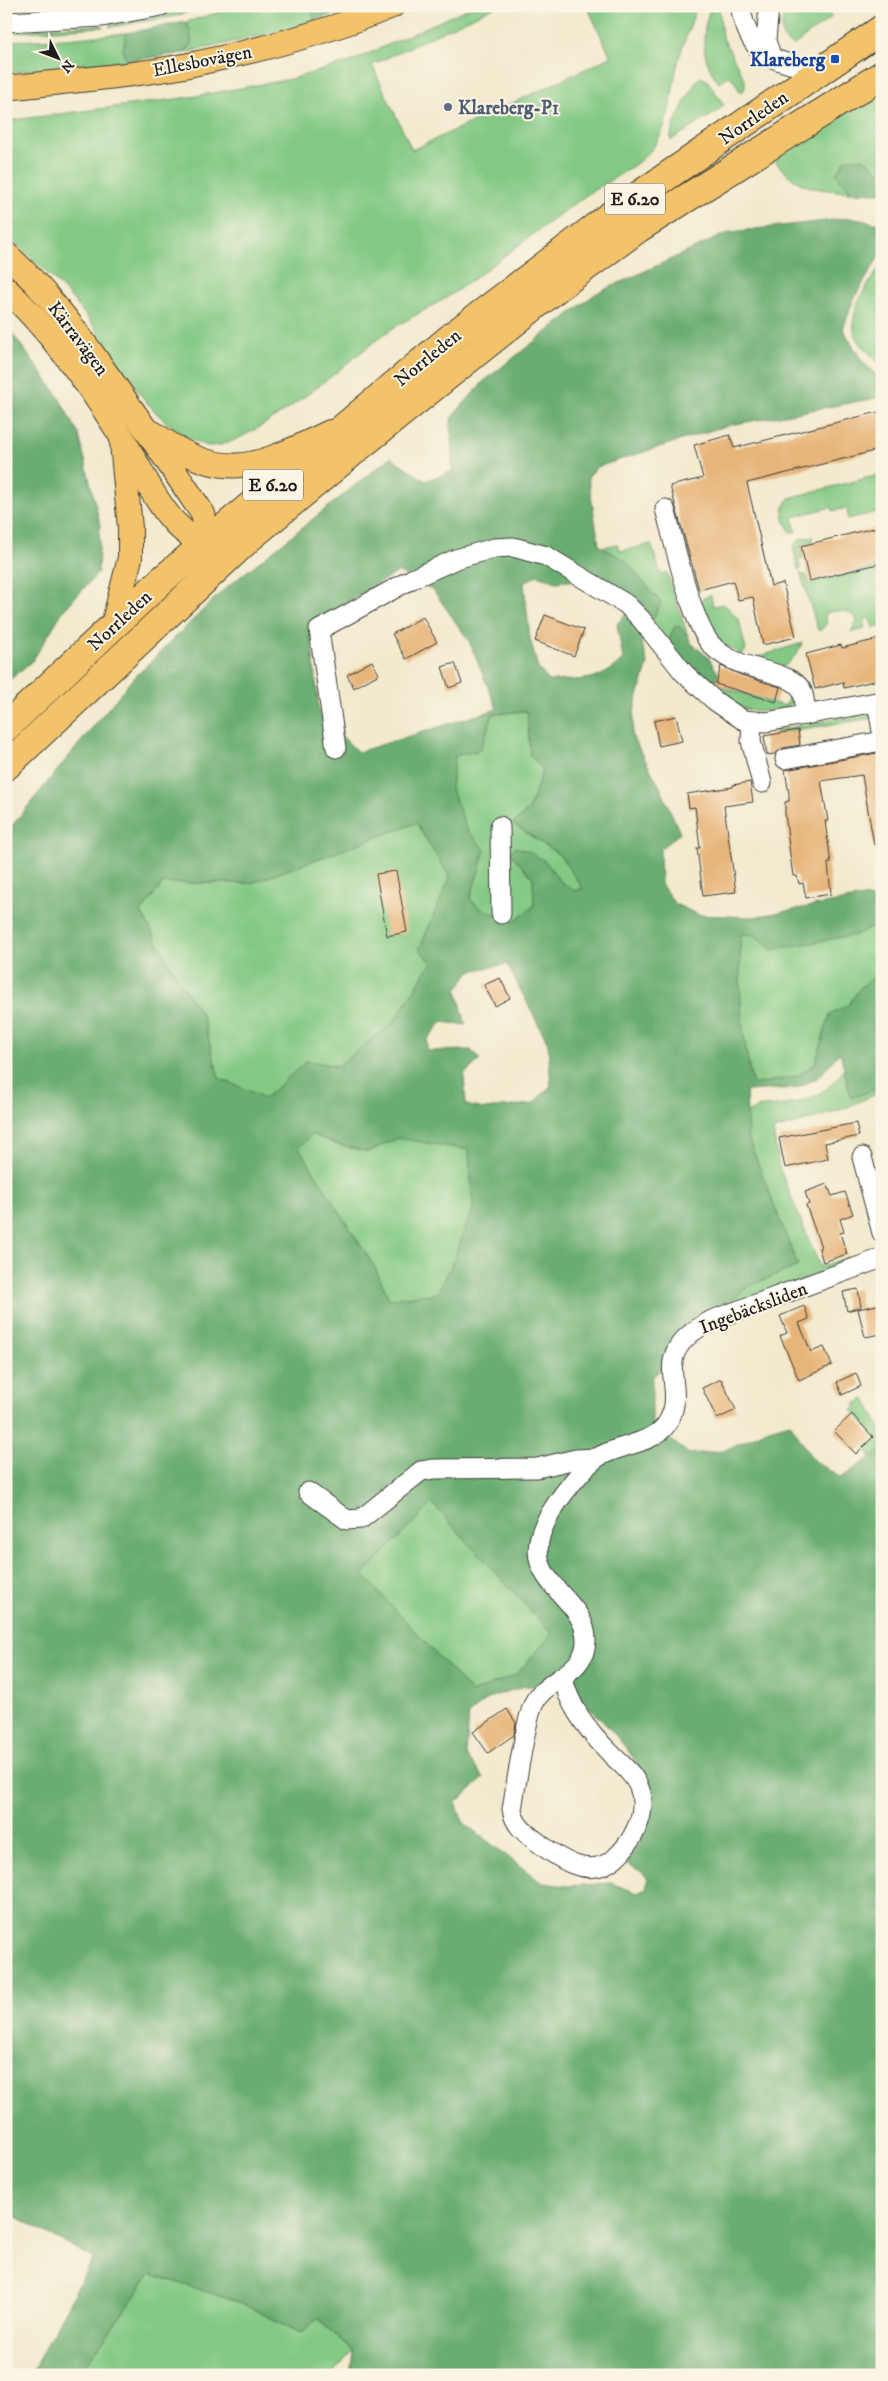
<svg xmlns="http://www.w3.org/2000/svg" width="888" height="2381" font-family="'IM FELL DW Pica',serif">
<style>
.green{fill:#83c984;stroke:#507250}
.forest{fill:#6aad72;stroke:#436447;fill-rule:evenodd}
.building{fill:#e7b57a}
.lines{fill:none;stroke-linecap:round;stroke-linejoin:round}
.minor-casing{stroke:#3c3b37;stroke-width:21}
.major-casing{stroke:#3c3b37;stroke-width:26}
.highway-casing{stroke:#3c3b37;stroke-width:30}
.minor{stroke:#fff;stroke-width:19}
.major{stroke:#f2c36a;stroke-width:24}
.highway{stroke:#f2c36a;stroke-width:28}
.transit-dot{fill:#1a4fb4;stroke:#fcf5e5;stroke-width:2}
.service-dot{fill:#5c6f8a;stroke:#fcf5e5;stroke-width:2}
.labels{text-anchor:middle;stroke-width:4;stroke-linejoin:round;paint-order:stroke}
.shield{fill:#fcf5e5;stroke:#5f5d58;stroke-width:1}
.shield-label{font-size:18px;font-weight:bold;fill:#1c1c1c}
.transit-label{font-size:19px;font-weight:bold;fill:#164399;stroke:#fcf5e5;text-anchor:end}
.street-label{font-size:19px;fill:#1c1c1c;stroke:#fcf5e5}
.service-label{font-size:19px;font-weight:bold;fill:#4e5e75;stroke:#fcf5e5;text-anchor:start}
</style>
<rect width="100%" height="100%" fill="#fcf5e5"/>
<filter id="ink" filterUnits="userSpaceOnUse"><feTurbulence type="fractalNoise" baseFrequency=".02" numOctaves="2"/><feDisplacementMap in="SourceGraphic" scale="10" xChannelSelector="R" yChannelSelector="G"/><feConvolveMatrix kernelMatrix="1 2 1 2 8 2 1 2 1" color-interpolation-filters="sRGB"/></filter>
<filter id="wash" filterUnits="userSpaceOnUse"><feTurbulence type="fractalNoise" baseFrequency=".0096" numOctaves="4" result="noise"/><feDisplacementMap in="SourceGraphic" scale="20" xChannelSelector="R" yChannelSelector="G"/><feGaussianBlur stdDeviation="1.12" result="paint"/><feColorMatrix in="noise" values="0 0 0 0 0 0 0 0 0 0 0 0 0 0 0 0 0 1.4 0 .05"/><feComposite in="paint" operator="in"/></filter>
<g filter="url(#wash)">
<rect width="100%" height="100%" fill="#f2eace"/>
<!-- green -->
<g class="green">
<path d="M6,6H79C56,13 29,10 6,9Z"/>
<polygon points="194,6 208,6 171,17 110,27 110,22 162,15"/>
<polygon points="240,6 311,6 314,21 265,35 184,53 192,44 190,30 186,22"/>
<path d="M473,6H496L372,65L412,150L611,57L587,6H696C692,24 684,40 679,58C671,88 672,126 650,151C636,168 604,183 585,196C542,226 501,260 458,290C431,309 399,321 374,342C346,364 238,457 204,445C145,423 119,357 83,312C60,283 34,260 6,235V121L191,97L291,79L350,62Z"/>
<path d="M711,6H719L722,36L745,80V88L741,93L732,78L729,76L719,83C700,59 701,34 711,6Z"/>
<path d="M786,6H824L832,17L794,45C775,42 783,19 786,6Z"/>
<polygon points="102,25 103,27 6,33 6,29"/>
<polygon points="126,33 123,50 127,61 6,73 6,41 68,39"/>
<path d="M701,77L707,80L724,105L717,112L671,140C669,126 690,94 697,80Z"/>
<path d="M882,90V175L864,158L836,174L846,185L850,192C813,189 795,189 773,158Z"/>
<path d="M882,264V366C874,357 861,347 856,336C846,312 869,283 882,264Z"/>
<polygon points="882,474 882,511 848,519 847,508 833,511 831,507 793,517 796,532 790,532 784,519 783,509 789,498"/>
<polygon points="813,536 813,543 800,546 803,558 798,559 801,569 798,570 793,547 800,539"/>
<polygon points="617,544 621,551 651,544 661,575 667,573 688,636 679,626 667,645 603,547"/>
<path d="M882,565V627H873L869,618L865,619L864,629L851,633L857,621C851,609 838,610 826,613L825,618L827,623L820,631L818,630L800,572L803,575H806L809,583Z"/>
<polygon points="711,595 713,606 724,604 739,620 746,650 742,655 717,641 701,605 703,598"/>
<polygon points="802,643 797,654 784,667 755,658"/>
<path d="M715,685L785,706L792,690L797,700L793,707L789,709C748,714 742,710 707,691Z"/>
<polygon points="528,711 530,755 543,770 529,809 513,824 560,855 583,889 574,891 560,881 545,861 510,853 533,878 534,906 514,922 480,908 470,899 485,850 467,830 451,788 455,756 480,750 493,714"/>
<polygon points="872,712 873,718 776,733 775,730"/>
<polygon points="416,823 450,877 419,950 432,962 394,1022 338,1066 307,1061 265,1098 219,1078 202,1015 177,978 141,912 163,883 251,883"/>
<path d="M882,923V970L860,988L849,1004L830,1015L815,1064L797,1076L753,1085C741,1035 738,985 741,934L826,938L855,935Z"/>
<path d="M844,1069L851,1098L882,1087V1093C868,1096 858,1103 845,1108C822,1117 797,1123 773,1130L779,1167L820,1267L848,1257L850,1262L709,1318L749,1286L798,1266L748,1138L747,1114C755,1106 765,1107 776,1106C804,1103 829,1094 844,1069Z"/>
<polygon points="312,1134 336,1144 368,1152 398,1138 469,1150 473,1209 450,1269 437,1293 389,1299 375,1268 299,1148"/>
<polygon points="865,1399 882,1431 882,1450 871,1458 865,1448 877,1438 852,1410 856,1408 854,1404"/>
<polygon points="432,1503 553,1634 517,1674 472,1693 363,1575"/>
<polygon points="150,2273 239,2302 301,2333 317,2318 353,2351 331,2375 79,2375"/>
</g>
<!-- forest -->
<g class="forest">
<polygon points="311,6 361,6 314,21"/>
<polygon points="186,22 190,30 192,44 184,53 127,61 123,50 126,33"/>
<polygon points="864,158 882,175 882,193 850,192 846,185 836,174 846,159"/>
<path d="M850,218L880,224L881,253L854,299L843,329L862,361L882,381V397L725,426L597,467L588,477L599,545L626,561L661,603L641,641L648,664L635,706L632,736L660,787L680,833L660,849L661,884L675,904L699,915L754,917L863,897L882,902V923L855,935L771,950L755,935L741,934C738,985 741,1035 753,1085L797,1076L815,1064L830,1015L849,1004L860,988L882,970V1087L851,1098L840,1052L819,1077L797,1088L746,1091L748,1138L798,1266L749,1286L709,1318L652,1378V1425L689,1454L723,1451L769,1429L790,1423L813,1460L841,1478L882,1450V2375H350L353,2351L318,2318L301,2333L239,2302L150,2274L79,2375H30L93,2258L6,2211V833L129,683L221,592L391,457L425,481L452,471L451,418L484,381L595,294L730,232ZM398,572L433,590L469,641L497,709L358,752L319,713L310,624ZM537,575L556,582L585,580L631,607L617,624L623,659C602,683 579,679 549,681L538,668L530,639L524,583ZM527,711L530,755L543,770L529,809L513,824L560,855L583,889L574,891L560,881L545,861L528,851L515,847L510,853L533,878L534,906L514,922L480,908L470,899L485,850L467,830L451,788L455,756L480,750L493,714ZM416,823L450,877L419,950L432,962L394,1022L338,1066L307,1061L265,1098L219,1078L202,1015L177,978L141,912L163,883H251ZM507,964L548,1043L551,1086L532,1104L484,1109L466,1105L464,1074L480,1060L471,1050L427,1051V1040L442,1022L466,1025L457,990L470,971ZM312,1134L336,1144L368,1152L398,1138L469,1150L473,1209L450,1269L437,1293L389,1299L375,1268L299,1148ZM432,1503L552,1634L517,1674L472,1693L363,1575ZM525,1686C542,1686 555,1685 570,1694C595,1708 649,1767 651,1797C654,1820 640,1841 628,1860V1864L642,1872L648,1879L646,1888L638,1893L611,1883L567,1886L542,1883L464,1823L455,1803L484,1778L466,1756L469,1714L491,1697Z"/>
<polygon points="6,325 57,394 79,435 100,524 98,573 63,611 33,660 6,683"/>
<polygon points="679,626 688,636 691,643 708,657 718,673 715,685 707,691 667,645 674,627"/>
</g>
<g id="blocks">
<!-- building -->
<g class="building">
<polygon points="882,411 882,449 747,483 771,586 783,583 796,637 763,645 753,597 738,600 733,581 699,590 670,486 703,478 694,445 730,435 734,448"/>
<polygon points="882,526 882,563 809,581 801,546"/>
<polygon points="545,615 584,630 574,656 535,641"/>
<polygon points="423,617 437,642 406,659 392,634"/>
<polygon points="882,638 882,679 844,688 843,682 815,689 806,654 841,645 842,648"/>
<polygon points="372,661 379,674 354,688 347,675"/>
<polygon points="455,663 462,683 449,688 442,667"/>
<polygon points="721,666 741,675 780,687 776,702 716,684"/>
<polygon points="676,716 682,741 659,746 654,721"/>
<polygon points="798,730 800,745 783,748 775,754 767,755 764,736"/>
<polygon points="882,752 882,844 874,845 862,775 821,781 828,821 825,821 831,863 828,863 831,894 806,898 803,883 799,884 797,876 793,876 790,855 785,813 785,802 789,801 789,794 785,770"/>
<polygon points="750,782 753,802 724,806 736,892 703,896 697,848 700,848 695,807 689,808 687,794 733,787 733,785"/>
<polygon points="396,871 407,932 387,936 376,874"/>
<polygon points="500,978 510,998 495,1006 484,985"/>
<polygon points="856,1123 859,1136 825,1143 828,1159 785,1168 779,1138"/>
<polygon points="827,1184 832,1196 845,1192 853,1214 840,1219 844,1232 840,1233 847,1254 823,1262 819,1248 821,1247 806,1205 809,1204 805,1192"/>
<polygon points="858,1289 861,1307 847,1311 843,1292"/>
<polygon points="882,1304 882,1334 865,1337 858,1309"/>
<polygon points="804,1306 809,1319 799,1323 811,1352 824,1347 832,1365 799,1380 780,1336 787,1333 780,1316"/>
<polygon points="856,1373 861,1386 842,1395 837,1382"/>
<polygon points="721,1379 736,1410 717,1419 702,1388"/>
<polygon points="852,1414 873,1437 856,1454 834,1431"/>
<polygon points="507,1709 516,1723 514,1735 488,1753 473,1732"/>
</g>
</g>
</g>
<g filter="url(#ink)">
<use href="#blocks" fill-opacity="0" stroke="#3c3b37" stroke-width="1"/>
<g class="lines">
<!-- minor casing -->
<g class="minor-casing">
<g id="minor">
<path d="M740,6C751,61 772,59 820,71"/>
<polyline points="769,6 766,41 772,58"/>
<polyline points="6,22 102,17 161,6"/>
<path d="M665,509C674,541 691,620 710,643C734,673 786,667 801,689C805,695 805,707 806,715"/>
<polyline points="877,702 882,731"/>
<polyline points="752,722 751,741 762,783"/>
<polyline points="336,748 319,630 412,579 456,559 494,548 513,547 546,556 626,604 641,619 684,673 715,701 743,720 766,722 882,701"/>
<polyline points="785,759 882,741"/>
<polyline points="500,826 501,914"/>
<polyline points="862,1157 882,1233"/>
<polyline points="308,1492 347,1520 361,1519 421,1471 434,1469 537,1468 576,1459 596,1458"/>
<path d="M563,1677C568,1706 591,1734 611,1754C621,1764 636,1776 640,1790C648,1814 632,1843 615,1858C590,1880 561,1860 540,1844C527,1834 514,1826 512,1809C516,1787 526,1713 536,1699C551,1677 585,1673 586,1641C587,1593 509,1582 550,1514C560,1497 580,1471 595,1459C614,1445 652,1445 666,1425C693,1385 641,1357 712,1320L882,1258"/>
</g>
</g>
<!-- major casing -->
<g class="major-casing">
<g id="major">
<path d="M6,88C64,81 127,77 184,66C254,52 325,33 392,6"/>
<path d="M6,254C45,289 76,330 106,373C139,419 171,466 203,514L206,527L202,557"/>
<path d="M6,289C52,332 90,386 123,439C138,464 155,502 175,523C187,536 200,543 217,546"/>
<path d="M153,433C226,485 256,467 330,432"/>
<polyline points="113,625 130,558 130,528 122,443"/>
</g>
</g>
<!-- highway casing -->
<g class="highway-casing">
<g id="highway">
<polyline points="6,727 162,580 455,334 619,209 882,29"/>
<polyline points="6,766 248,539 360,446 557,288 639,228 882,75"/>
</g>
</g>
<!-- minor -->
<use href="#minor" class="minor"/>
<!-- major -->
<use href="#major" class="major"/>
<!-- highway -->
<use href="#highway" class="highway"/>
</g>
</g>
<!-- markers -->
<rect class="transit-dot" x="830" y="54" width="10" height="10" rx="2.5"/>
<circle class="service-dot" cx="448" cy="107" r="5"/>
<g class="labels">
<!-- shield labels -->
<g class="shield">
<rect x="605" y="183.5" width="60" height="31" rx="4"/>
<rect x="243" y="469.5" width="60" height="31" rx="4"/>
</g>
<g class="shield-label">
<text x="635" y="205">E 6.20</text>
<text x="273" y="491">E 6.20</text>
</g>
<!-- transit labels -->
<g class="transit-label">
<text x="825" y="66">Klareberg</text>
</g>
<!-- street labels -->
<g class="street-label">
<text transform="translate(202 60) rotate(-11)" y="7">Ellesbovägen</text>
<text transform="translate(753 117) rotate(-35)" y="7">Norrleden</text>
<text transform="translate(79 338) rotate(53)" y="7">Kärravägen</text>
<text transform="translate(427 357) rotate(-39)" y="7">Norrleden</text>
<text transform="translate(119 620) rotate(-43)" y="7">Norrleden</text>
<text transform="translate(753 1307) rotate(-21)" y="7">Ingebäcksliden</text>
</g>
<!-- service labels -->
<g class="service-label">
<text x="458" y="114">Klareberg-P1</text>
</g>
</g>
<!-- margin -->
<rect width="888" height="2381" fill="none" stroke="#fcf5e5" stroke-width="25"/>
<!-- north arrow -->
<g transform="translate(58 58) rotate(132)" stroke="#fcf5e5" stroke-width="4" paint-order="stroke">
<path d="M0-4L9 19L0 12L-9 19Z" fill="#1c1c1c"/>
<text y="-8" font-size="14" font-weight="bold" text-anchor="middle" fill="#1c1c1c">N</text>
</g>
</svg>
